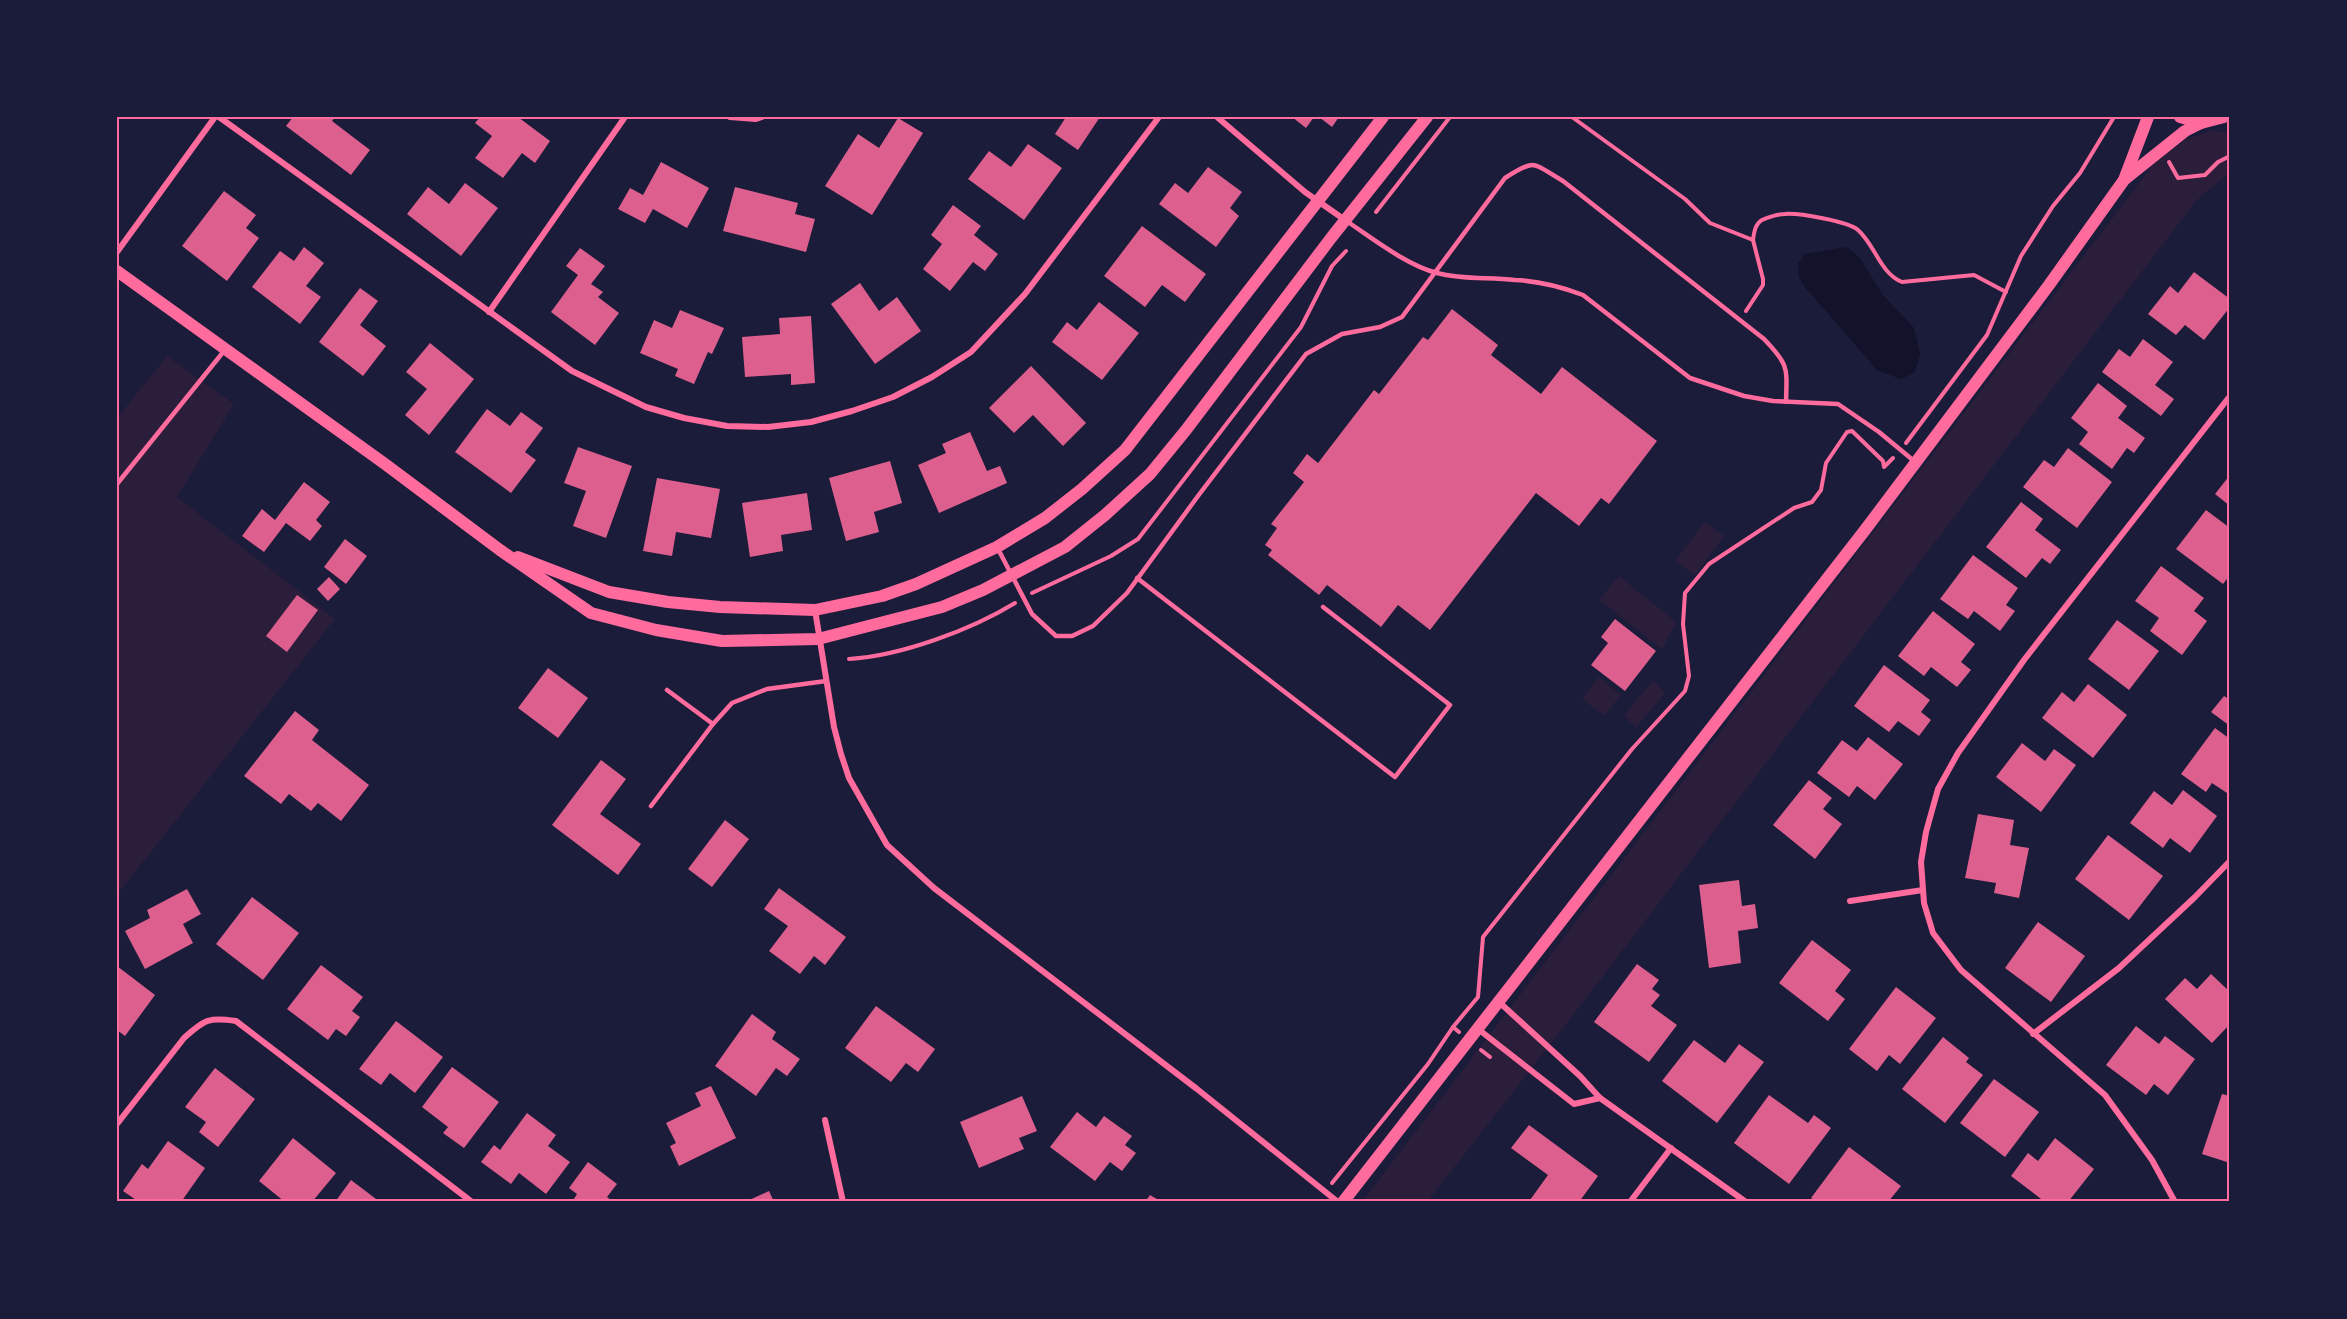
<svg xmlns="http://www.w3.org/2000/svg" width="2347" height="1319" font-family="'Noto Serif',serif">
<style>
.green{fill:#2a1e3b}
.water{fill:#12122b}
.building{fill:#dd5f8e}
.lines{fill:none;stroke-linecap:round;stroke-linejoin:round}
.path{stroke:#ff6b9d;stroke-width:4}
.service{stroke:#ff6b9d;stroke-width:4.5}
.minor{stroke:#ff6b9d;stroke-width:6}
.secondary{stroke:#ff6b9d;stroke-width:12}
.neatline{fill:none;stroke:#ff6b9d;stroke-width:2}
</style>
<rect width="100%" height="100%" fill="#1b1b3a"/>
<!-- green -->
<g class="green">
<polygon points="2214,130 2230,134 2230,172 2196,201 1574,1014 1427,1202 1362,1202 2153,165 2186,139"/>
<polygon points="167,356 234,404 177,497 335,619 117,895 117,418"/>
<polygon points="1705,522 1724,536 1695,575 1675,561"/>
<polygon points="1619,576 1676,622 1662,649 1599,600"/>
<polygon points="1599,677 1621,695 1604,716 1582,699"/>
<polygon points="1653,680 1665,693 1636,728 1624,715"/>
</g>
<!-- water -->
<polygon class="water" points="1847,247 1860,258 1882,294 1914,328 1920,354 1915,372 1901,379 1877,370 1804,286 1799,277 1798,264 1805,254"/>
<!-- building -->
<g class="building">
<polygon points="293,117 335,117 332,121 370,150 351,175 286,126"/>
<polygon points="480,117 518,117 550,141 535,163 522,153 503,178 475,158 492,136 475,123"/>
<polygon points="1066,117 1100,117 1078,150 1055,134"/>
<polygon points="1292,117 1314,117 1306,128"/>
<polygon points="1319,117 1339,117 1332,127"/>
<polygon points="898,118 923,133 872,215 825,186 858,134 879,148"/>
<polygon points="1028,144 1062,168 1024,220 968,179 989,151 1011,167"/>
<polygon points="661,162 709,188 687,228 653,209 645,223 618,209 630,188 643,195"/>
<polygon points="1208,167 1242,192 1230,208 1239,216 1216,247 1159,204 1175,183 1188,193"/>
<polygon points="465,183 498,208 461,256 407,214 428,187 449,204"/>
<polygon points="735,187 798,203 795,214 815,219 806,252 723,231"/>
<polygon points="224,191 256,215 246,228 259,238 227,281 182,246"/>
<polygon points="953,205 981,226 974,235 998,254 985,271 973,262 950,291 923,269 942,244 931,235"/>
<polygon points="1142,226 1206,274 1185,302 1162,285 1145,307 1104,276"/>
<polygon points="304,247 324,263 306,286 321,297 300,324 252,287 280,251 294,261"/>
<polygon points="580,248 605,266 591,284 603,292 598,297 619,313 595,345 551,312 578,275 566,266"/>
<polygon points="2194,272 2230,299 2230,307 2204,340 2185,325 2176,335 2148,314 2170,286 2178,293"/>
<polygon points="860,283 879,311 897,297 921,331 875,364 831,304"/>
<polygon points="360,288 378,301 360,325 386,346 363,376 319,342"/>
<polygon points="1099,302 1139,333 1102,380 1052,342 1067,322 1077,330"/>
<polygon points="1452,309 1498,345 1491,355 1541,394 1562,367 1657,441 1609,504 1601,498 1579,526 1536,493 1430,630 1398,605 1381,627 1327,585 1319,595 1268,555 1272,550 1265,545 1277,528 1271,524 1304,482 1293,473 1307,454 1318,463 1374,390 1379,394 1423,337 1428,340"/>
<polygon points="680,310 724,328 712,354 708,352 694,384 675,376 678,369 640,353 654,320 672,328"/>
<polygon points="811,316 815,383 791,385 791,374 745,377 742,337 780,334 779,318"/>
<polygon points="2143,339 2173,362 2155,385 2174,399 2161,416 2102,372 2119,349 2130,357"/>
<polygon points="430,343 474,379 429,435 405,415 427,389 406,372"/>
<polygon points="1031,366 1086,423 1063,446 1033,415 1014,433 989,408"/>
<polygon points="2098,383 2127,406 2118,418 2145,438 2134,453 2127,448 2112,469 2079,444 2088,432 2071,418"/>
<polygon points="487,409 510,426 521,412 543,428 525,452 536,460 511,493 455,452"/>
<polygon points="970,432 987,471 1000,466 1007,483 939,513 918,465 946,453 942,444"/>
<polygon points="578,447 632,466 606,538 573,526 586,491 564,483"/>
<polygon points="2068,448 2112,482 2077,528 2023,487 2044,460 2054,467"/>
<polygon points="890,461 902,503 874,512 879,532 846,541 829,478"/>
<polygon points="2230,475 2230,506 2215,494"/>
<polygon points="657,478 720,489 711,538 676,532 672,556 643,551"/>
<polygon points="304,482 330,502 316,520 322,526 310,541 286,523 264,552 242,536 262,509 275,520"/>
<polygon points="807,493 812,530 781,535 783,551 750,557 742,503"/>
<polygon points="2021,502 2043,519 2035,530 2061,550 2050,564 2042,558 2026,578 1986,547"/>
<polygon points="2206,510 2230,528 2230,575 2223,584 2176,549"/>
<polygon points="345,539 367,556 346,584 324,567"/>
<polygon points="1973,555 2018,588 2006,605 2015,611 2000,631 1974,611 1968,619 1940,599"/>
<polygon points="2161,566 2204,598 2194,611 2207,621 2182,655 2150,631 2159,618 2135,601"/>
<polygon points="329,577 340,589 328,601 317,589"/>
<polygon points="297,595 318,610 287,652 266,636"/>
<polygon points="1933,611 1975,644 1961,662 1971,670 1957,687 1931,667 1924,676 1898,656"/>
<polygon points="1615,619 1656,651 1625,691 1591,665 1608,643 1601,637"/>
<polygon points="2117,620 2159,651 2129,690 2088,659"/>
<polygon points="1884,665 1930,700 1921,712 1931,720 1919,736 1898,721 1889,732 1854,706"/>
<polygon points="548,668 588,698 558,738 518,708"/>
<polygon points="2088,684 2127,715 2093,758 2042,718 2062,692 2074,702"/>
<polygon points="2224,696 2230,700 2230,726 2211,712"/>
<polygon points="295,711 319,730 312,740 369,785 341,821 318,803 311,811 289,794 281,804 244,776"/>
<polygon points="2215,728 2230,739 2230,795 2212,783 2206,792 2181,774"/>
<polygon points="1868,737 1903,764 1875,800 1857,786 1849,797 1817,773 1842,740 1857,751"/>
<polygon points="2022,743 2045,761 2054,749 2076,765 2041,812 1996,777"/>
<polygon points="601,760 626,779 600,814 641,844 618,875 552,825"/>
<polygon points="1809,780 1832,798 1823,809 1842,824 1815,859 1773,825"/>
<polygon points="2183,790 2217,816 2190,853 2170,838 2163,848 2130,823 2154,791 2172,805"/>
<polygon points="1978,814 2014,820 2010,845 2029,848 2019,898 1994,893 1996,883 1965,878"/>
<polygon points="725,820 749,839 712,887 688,869"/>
<polygon points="2108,835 2163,876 2129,920 2075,879"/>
<polygon points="1739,880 1742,906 1755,904 1758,928 1738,931 1741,963 1709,968 1699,885"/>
<polygon points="779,888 846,937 825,965 814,956 800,974 769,951 788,926 764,909"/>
<polygon points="187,889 201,914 183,924 193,943 145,969 125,931 150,918 147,910"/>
<polygon points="252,897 299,933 263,980 216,944"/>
<polygon points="2038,922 2085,956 2051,1002 2005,968"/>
<polygon points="1812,940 1851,970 1835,991 1845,999 1828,1021 1779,983"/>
<polygon points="1637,964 1659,980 1652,989 1660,995 1651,1006 1677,1025 1649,1062 1594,1022"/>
<polygon points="321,965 363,997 352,1011 360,1017 346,1036 336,1029 328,1040 287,1009"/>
<polygon points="117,966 155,995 125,1036 117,1030"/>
<polygon points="2211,974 2230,992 2230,1024 2212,1043 2165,999 2185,978 2197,989"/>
<polygon points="1896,987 1936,1018 1900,1064 1889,1055 1877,1071 1849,1049"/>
<polygon points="876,1006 935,1049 918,1072 906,1063 891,1082 845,1048"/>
<polygon points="752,1014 776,1032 772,1039 800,1059 787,1076 776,1068 756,1096 715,1066"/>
<polygon points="396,1021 443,1057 415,1093 390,1073 381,1085 359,1069"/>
<polygon points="2136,1026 2159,1044 2165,1036 2195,1059 2168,1095 2154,1084 2146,1095 2106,1065"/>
<polygon points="1943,1037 1969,1058 1966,1062 1983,1075 1945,1123 1902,1089"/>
<polygon points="1694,1040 1725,1063 1739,1044 1764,1062 1717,1123 1662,1081"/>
<polygon points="452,1067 499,1102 464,1148 443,1133 448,1127 422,1107"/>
<polygon points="215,1068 255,1099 218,1147 199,1132 206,1122 185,1107"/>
<polygon points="1994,1079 2039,1112 2005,1157 1960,1123"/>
<polygon points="711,1086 736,1138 679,1166 670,1146 676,1143 666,1123 701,1106 695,1093"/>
<polygon points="2222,1094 2230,1096 2230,1163 2202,1154"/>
<polygon points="1769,1095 1808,1123 1814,1115 1831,1128 1789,1184 1734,1143"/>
<polygon points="1022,1096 1037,1131 1019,1138 1024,1149 979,1168 960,1122"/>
<polygon points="1077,1112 1096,1127 1104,1116 1132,1136 1125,1145 1136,1153 1122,1171 1110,1162 1095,1181 1050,1147"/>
<polygon points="527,1113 556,1135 548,1146 570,1162 546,1194 519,1173 511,1184 481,1162 494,1145 500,1150"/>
<polygon points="1529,1125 1598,1176 1579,1202 1533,1202 1530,1200 1548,1175 1511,1148"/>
<polygon points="293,1138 336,1173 312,1202 285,1202 259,1181"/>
<polygon points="2055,1138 2094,1169 2068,1202 2045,1202 2011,1176 2028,1153 2038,1161"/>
<polygon points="168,1141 205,1168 181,1202 160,1202 156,1199 154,1202 139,1202 123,1191 142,1164 148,1169"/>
<polygon points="1849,1147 1901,1186 1888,1202 1817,1202 1811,1198"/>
<polygon points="588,1162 617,1184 607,1197 614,1202 572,1202 577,1194 569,1188"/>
<polygon points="351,1180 380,1202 335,1202"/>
<polygon points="769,1191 774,1202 745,1202"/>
<polygon points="1150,1195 1162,1202 1145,1202"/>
</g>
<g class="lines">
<!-- path -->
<g class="path">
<path d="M1572,117L1685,199L1710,223L1753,240C1754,233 1755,224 1762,220C1768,217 1779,214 1785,214C1798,213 1848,221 1858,230C1875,245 1880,273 1902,282L1974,275L2006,292"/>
<polyline points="2169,162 2178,178 2205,175 2218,162 2230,156"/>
<polyline points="1376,212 1450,117"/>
<polyline points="1746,311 1763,285 1763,279 1753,240"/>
<polyline points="1906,443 1987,335 2021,256 2053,206 2080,173 2114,117"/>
<polyline points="1032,593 1111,556 1138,539 1301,327 1332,266 1346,251"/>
<path d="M849,659C900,656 971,630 1015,603"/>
<polyline points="1459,1032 1453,1027 1478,997 1483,937 1632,749 1685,691 1689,676 1683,624 1685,593 1709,564 1794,508 1812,502 1821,490 1826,463 1847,432 1852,431 1883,461 1884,467 1893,458"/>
<polyline points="1481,1050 1490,1057"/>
<polyline points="1332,1183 1428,1064 1453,1027"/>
</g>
<!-- service -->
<g class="service">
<path d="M1345,220C1372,238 1406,265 1437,273C1463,280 1489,277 1515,280C1537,281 1562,287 1583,295L1690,378L1744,396L1773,401L1838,404L1879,432L1914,461"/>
<polyline points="117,484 224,351"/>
<path d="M997,547L1032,614L1056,636H1072L1093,626L1127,593L1198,496L1306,354L1342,334L1380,327L1402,317L1505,178C1536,158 1532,163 1563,181L1764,339C1789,365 1787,367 1786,402"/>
<polyline points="1137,578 1395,777 1450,705 1323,607"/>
<polyline points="667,690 713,724 732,703 767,689 826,681"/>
<polyline points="651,806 713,724"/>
</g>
<!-- minor -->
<g class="minor">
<polyline points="219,117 572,371 646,407 684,418 727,426 768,427 811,422 852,411 893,397 932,377 971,352 1025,294 1159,117"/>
<polyline points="730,117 756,119 762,117"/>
<polyline points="1217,117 1305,192 1345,220"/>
<polyline points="117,252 215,117"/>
<polyline points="489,312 625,117"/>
<polyline points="815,610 834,727 841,754 849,778 887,845 934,888 1197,1089 1338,1202"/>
<polyline points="1850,901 1923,890"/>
<polyline points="1499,1002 1580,1076 1600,1098 1746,1202"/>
<polyline points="1478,1029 1574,1104 1600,1098"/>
<polyline points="2033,1034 2119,968 2195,897 2230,861"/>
<polyline points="825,1120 843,1202"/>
<path d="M117,1124L184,1038C205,1019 209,1017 236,1021L472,1202"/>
<polyline points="1630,1202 1671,1148"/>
<polyline points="2175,1202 2152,1160 2105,1095 1961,970 1933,933 1924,903 1921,862 1926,832 1938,789 1958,753 2024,660 2230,396"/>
</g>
<!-- secondary -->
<g class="secondary">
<polyline points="2180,117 2201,123 2224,117"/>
<polyline points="2125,179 2185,131 2201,123"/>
<polyline points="117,271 385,464 500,550 591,613 656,630 722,641 818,639 942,607 983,590 1065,547 1105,515 1150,474 1186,430 1331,238 1427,117"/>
<polyline points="518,557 609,592 668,602 720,607 815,610 882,596 916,584 997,547 1045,518 1082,489 1125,450 1383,117"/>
<polyline points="1343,1202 1865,530 2049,285 2124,180 2148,117"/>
</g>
</g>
<!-- border -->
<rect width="2347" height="1319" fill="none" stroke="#1b1b3a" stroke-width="237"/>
<rect x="118" y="118" width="2110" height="1082" class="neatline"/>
</svg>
